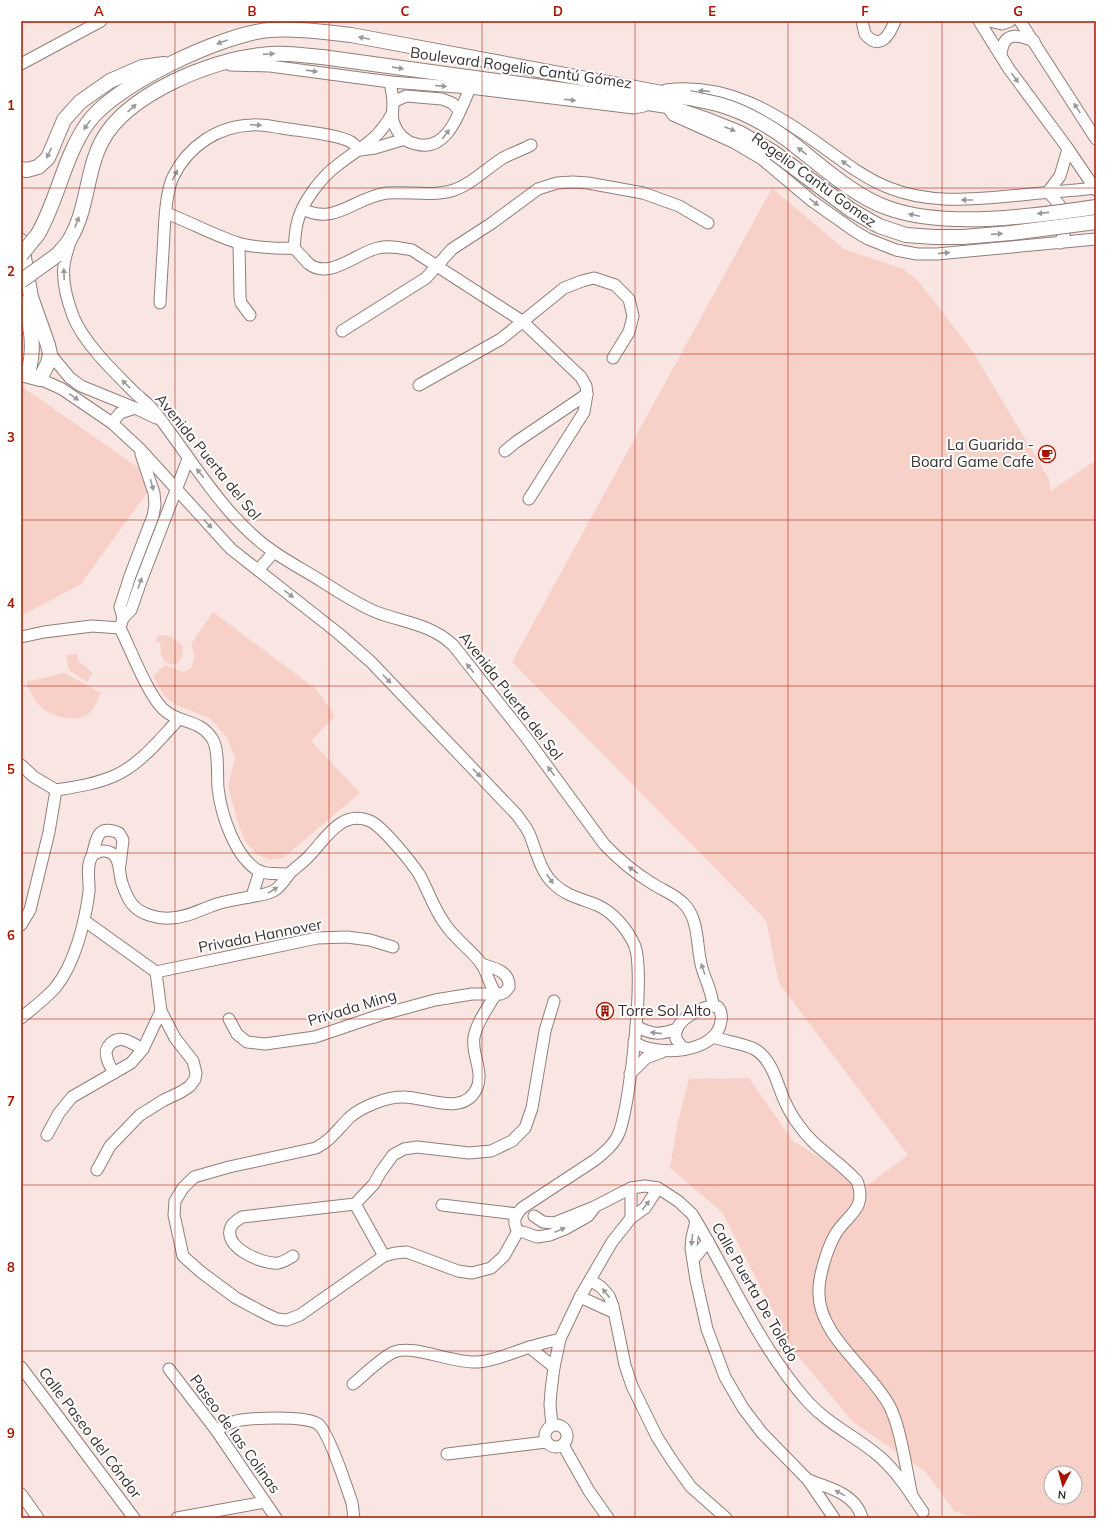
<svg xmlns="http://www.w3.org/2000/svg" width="1117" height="1539" font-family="Mulish,sans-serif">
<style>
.green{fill:#f7d0c8;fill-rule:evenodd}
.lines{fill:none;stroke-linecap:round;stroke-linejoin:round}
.minor-casing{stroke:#8f7f7b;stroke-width:13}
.major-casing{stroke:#8f7f7b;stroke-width:16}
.minor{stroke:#fff;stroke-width:11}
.major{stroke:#fff;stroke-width:14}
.major-bridge-casing{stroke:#8f7f7b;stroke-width:16;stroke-linecap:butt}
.major-bridge{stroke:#fff;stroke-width:14}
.oneway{fill:#9b9897}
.grid{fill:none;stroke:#a61500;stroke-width:1;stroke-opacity:0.55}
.labels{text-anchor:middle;stroke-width:4;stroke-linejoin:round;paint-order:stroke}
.street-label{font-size:15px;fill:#37302f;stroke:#fff}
.poi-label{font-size:15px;fill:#37302f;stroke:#fff;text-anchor:end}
.neatline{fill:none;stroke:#a61500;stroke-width:1.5}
.grid-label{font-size:13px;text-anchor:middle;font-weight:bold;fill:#a61500}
</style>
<rect width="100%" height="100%" fill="#f9e6e2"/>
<!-- green -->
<g class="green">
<path d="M772,188L844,249L903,269L919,282L973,352L1049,479L1051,491L1096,460V1518H974L954,1511L926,1472L853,1422L793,1350L722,1212L670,1168L678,1121L689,1079L749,1078L793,1141L865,1187L908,1155L779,983L766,920L512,662ZM1051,1473H1075V1497H1051Z"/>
<polygon points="21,386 156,480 81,584 21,616"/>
<path d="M213,612L316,689L335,716L311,741L360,793L283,858L269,860L257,854L245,841L238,823L228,786L235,757L227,738L211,719L177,705L164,696L153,676L165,665L184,672L191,668C195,659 195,653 191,644Z"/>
<path d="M159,635C169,634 176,640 183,646C183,651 183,655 181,659C178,666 167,666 163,659C160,655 161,648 160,643L155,641L156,638Z"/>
<polygon points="77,654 79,662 93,673 87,682 69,670 66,655"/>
<path d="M65,673L101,693C97,701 95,709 88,714C78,723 52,717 42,708C34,701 30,691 26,682Z"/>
</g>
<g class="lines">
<!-- minor casing -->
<g class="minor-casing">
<g id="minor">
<path d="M862,21L865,34C880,51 889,36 895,21"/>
<polyline points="979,21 1009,69 1066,146 1096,190"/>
<polyline points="989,21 1002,24 1010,21"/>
<polyline points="1020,21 1096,139"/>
<path d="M1001,55C1003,32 1016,34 1034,41"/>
<polyline points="21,64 101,21"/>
<polyline points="230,65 270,66 390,82 470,88 634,108 644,106 647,103"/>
<path d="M390,82C391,89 393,96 393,103C393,111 391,117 394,124C398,134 405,142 416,144C448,153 460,110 470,88"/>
<path d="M666,90C727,82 776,113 823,147C844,162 863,177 887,187C930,205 975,199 1021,195C1046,192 1071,191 1096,188"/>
<polyline points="393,102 406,96 442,99 452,103 460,111"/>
<polyline points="667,106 673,115 733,142 762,159 812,201 856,232 868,239 896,250 917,254 937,254 1096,239"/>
<polyline points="360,150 375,148 405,139"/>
<path d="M1048,192C1065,209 1072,220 1060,243"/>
<polyline points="1048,192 1060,176 1068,149"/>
<path d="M303,209C335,226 355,197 387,193C409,191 433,197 454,190C472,184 487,168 503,158C512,153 522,150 531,145"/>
<path d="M166,213C190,222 213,235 238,243C250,247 280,249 294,248"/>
<path d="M70,242C68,249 65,257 64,265C62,281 67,300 73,316C83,342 113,371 133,391C140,398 149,404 155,412C191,458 225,519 274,552C290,563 307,572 323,582C340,593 357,604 376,612C402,622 431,624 453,645L525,736L604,844C619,860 635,873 653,884C664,891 676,895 684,904C700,920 696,948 702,968C706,982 712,991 713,1006"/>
<polyline points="239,244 240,297 241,303 250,315"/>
<path d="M294,248C299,253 304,259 309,264C330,280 358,252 378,248C390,245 401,248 412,250L522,321L581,377L586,386L587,394L584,412L529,499"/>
<path d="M294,248C295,240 295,232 297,224C301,203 322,176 339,164C362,146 377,141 392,114"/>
<path d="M160,303C161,280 163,256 164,233C165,217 166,192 173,177C188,146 218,126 252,125C262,124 273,127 282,128C299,131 337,134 351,142C354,144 357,147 360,150"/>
<polyline points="342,331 426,278 452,249 492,223 538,189 557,183 573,182 588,183 643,193 679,206 708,223"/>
<polyline points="50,354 70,378 81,386 135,408 156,418"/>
<path d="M40,379L62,389L112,423L139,448L231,549L338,633L371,662L517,815C521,821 526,827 529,833C536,849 540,872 554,884C566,896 582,899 597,905C613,912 627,929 634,944C646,969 630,1101 620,1130C616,1143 605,1152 595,1160L522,1208C515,1216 512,1222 518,1231"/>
<polyline points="419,385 501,339 564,288 582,281 594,278 615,285 629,299 633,316 629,332 613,358"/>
<polyline points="112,423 120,413 135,408"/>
<polyline points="505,451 516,442 587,394"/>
<path d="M188,459L141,581L131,610L123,618L120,628C130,648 148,695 163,709C180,725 200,718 213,740C219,751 217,775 218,788C221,814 235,858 259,871C267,875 280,873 289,874"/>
<polyline points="258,570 274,552"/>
<polyline points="123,618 120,607 130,576 153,516 155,505 154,493 141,454"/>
<polyline points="21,637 44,632 92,626 120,628"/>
<polyline points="21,765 34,777 56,790"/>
<path d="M56,790C75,787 96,784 114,776C140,765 159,740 179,719"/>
<path d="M92,856C97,838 97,824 119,833L123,840L120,865"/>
<polyline points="252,896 260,871"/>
<polyline points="85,921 156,972 161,1011 175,1038 193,1061 196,1073 195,1079 190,1086 181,1092 164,1100 140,1115 110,1146 97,1170"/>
<polyline points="21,925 30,910 49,832 56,790"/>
<polyline points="156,972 317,938 347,937 370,940 393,947"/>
<path d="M496,994C488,1007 477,1022 474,1037C471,1054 484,1071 477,1088C463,1118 425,1096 402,1097C386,1097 361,1107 349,1118C337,1130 331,1140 316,1148L229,1167L194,1177L183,1188L175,1201L174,1215L183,1256L201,1272L236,1298L266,1314L277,1319L287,1320L300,1315L384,1256L395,1253L407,1252L458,1271L472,1273L491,1268L504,1256L518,1231"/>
<path d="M21,1018C33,1008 45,999 55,988C75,964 85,922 89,892C90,882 85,864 93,855C96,853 99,851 103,851C122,851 118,872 122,883C124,889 128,899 132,904C140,914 157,919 170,918C187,918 201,909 217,904C227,901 239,899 250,897C259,895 267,895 275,890C282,885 285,879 290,873C296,867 304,862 310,855C326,838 342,809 370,821C383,827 411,862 419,874C428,890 434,909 445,924C455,939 470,949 481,963C487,972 489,984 496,994"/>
<path d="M229,1019L237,1034L247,1042L265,1044L315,1037L380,1015L435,1000L472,994H501L505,992L509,987C510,971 494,968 481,964"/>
<path d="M636,1026C652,1035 659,1035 677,1029"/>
<path d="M713,1037C724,1041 747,1044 756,1050C775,1063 777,1087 787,1106C790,1112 794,1119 798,1124C814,1148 838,1160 857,1181C868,1210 846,1215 835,1235C827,1249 818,1278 819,1294C819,1335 869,1369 889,1405C901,1427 906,1470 912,1496"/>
<path d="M634,1042C656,1057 717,1054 721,1021C722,1016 721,1011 718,1007C706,1003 681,1018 677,1029C675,1032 676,1036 676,1039L682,1047L686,1048"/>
<path d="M114,1073C111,1068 108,1063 107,1058C103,1047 114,1037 125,1040C131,1042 137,1046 143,1049"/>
<polyline points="630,1074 646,1058 662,1052"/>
<polyline points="47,1135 59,1113 72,1097 131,1063 143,1049 161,1011"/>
<polyline points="355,1204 384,1256"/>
<polyline points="442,1205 517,1214"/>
<path d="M534,1216L543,1222L554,1223L594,1207L631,1188L645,1186L658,1188L678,1201L692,1214C730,1276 759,1347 808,1402C829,1425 857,1437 880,1457C898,1473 910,1493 923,1512"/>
<polyline points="631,1218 631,1188"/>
<polyline points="696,1221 692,1237 691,1248 696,1280 707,1329 725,1377 743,1408 762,1433 808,1480 834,1518"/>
<polyline points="523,1232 537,1237 550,1235 565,1229 588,1216 594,1208"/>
<path d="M293,1256C288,1259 284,1262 278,1263C263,1265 219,1246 232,1225C234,1222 239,1219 242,1217L355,1204L374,1184L380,1173L393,1155L404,1149L417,1147L469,1153L491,1151L512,1141L525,1128L532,1108L545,1031L554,1001"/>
<polyline points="693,1260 708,1241"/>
<polyline points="590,1280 601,1287 609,1296 613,1306 625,1365 632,1386 657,1437 673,1462 691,1487 726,1518"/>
<polyline points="580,1297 613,1312"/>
<polyline points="529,1347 554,1367"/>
<polyline points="21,1367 134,1518"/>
<polyline points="169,1369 216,1430 276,1518"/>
<path d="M353,1384C364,1375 382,1357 394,1352C414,1344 453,1364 478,1362C495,1361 511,1353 527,1348C538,1344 549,1342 560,1339"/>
<circle cx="556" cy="1436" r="11"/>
<polyline points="552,1426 550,1405 551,1391 554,1367 560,1339 580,1297 612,1242 631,1218 645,1208 658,1188"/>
<path d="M216,1430C222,1427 229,1423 236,1421C251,1418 305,1415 318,1424C329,1432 347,1488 352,1503C353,1507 353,1513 354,1518"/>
<polyline points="563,1445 589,1491 608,1518"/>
<polyline points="447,1454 546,1442"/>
<path d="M808,1480C828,1487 856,1494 862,1518"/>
<polyline points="21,1494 38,1518"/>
<polyline points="177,1518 265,1502"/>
</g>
</g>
<!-- major casing -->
<g class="major-casing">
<g id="major">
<polyline points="21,169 27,170 38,167 48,158 64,120 80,102 110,81 142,67 164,64"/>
<path d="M38,234C58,199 64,157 87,124C113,85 223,34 269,30C296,28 324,32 351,35L689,98"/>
<polyline points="21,241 31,297 48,345 50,354 48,363 40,379 21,374"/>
<path d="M57,255C61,250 67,245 70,239C88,209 86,171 102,141C127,94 211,60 261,55C281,52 302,55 322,57L578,92L667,106L705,119L740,133L773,152"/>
<path d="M25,303C31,327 36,351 27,375"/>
</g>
</g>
<!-- minor -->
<use href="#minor" class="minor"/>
<!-- major -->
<use href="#major" class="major"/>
<!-- major-bridge casing -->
<g class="major-bridge-casing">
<g id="major-bridge">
<path d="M689,98C699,100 711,102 721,105C745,112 769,126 788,140C818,163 853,196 888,208C946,229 1036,216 1096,207"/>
<polyline points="773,152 851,210 879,226 906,235 934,237 963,237 1011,233 1096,222"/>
<polyline points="21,255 38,234"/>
<polyline points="21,281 57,255"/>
</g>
</g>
<!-- major-bridge -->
<use href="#major-bridge" class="major-bridge"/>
</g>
<!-- one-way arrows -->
<defs><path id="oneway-solid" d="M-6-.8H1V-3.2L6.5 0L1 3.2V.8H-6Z"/></defs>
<g class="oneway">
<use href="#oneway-solid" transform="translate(364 38) rotate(-168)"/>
<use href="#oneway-solid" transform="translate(222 42) rotate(160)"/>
<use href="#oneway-solid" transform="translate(269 54) rotate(-4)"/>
<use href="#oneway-solid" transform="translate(398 68) rotate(8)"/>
<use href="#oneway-solid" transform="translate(312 71) rotate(8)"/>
<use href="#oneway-solid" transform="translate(1015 78) rotate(54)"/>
<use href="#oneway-solid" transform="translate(441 86) rotate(5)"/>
<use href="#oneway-solid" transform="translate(704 91) rotate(-175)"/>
<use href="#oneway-solid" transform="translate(570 100) rotate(7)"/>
<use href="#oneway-solid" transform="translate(132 108) rotate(-42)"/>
<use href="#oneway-solid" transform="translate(1077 108) rotate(-123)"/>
<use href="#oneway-solid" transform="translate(87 125) rotate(125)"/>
<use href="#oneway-solid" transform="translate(256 125) rotate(3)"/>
<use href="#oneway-solid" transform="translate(730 129) rotate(22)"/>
<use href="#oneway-solid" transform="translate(446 134) rotate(-52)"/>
<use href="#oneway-solid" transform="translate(802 151) rotate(-142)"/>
<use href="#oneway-solid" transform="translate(49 153) rotate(115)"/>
<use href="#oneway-solid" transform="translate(846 164) rotate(-143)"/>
<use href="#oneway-solid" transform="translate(175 175) rotate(-63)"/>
<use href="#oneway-solid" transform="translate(967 200) rotate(180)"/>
<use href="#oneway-solid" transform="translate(814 202) rotate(37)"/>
<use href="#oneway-solid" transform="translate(1043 213) rotate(174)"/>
<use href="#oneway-solid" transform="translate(914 215) rotate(-168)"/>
<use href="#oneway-solid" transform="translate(77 222) rotate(-69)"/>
<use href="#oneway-solid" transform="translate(997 234) rotate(-4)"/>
<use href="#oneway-solid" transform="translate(944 253) rotate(-5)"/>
<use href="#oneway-solid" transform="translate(64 274) rotate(-92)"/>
<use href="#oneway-solid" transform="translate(126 384) rotate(-136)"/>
<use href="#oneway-solid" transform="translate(74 397) rotate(34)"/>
<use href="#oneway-solid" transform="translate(200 473) rotate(-128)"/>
<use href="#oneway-solid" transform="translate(152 485) rotate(74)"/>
<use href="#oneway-solid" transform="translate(208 524) rotate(46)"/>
<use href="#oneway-solid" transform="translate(140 583) rotate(-70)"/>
<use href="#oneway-solid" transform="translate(289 594) rotate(38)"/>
<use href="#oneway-solid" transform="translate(470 668) rotate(-129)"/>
<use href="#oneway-solid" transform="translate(387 679) rotate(46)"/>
<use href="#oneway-solid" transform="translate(551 771) rotate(-127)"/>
<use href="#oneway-solid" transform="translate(477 773) rotate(46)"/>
<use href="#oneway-solid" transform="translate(633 870) rotate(-145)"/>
<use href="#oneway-solid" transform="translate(550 879) rotate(55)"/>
<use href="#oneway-solid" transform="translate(273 890) rotate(-31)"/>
<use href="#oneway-solid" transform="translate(703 969) rotate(-109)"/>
<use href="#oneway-solid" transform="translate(656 1033) rotate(-174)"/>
<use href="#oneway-solid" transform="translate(646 1205) rotate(-52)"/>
<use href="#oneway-solid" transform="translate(560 1230) rotate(-22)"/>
<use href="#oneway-solid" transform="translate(692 1240) rotate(96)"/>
<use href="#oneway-solid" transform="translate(606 1293) rotate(-128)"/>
<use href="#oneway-solid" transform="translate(840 1493) rotate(-151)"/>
</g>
<!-- grid -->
<path class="grid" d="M175,21V1518M329,21V1518M482,21V1518M635,21V1518M788,21V1518M942,21V1518M21,188H1096M21,354H1096M21,520H1096M21,686H1096M21,853H1096M21,1019H1096M21,1185H1096M21,1351H1096"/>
<!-- icons -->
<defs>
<g id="cafe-ring" transform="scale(0.9)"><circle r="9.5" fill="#fff" stroke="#a61500" stroke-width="1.5"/><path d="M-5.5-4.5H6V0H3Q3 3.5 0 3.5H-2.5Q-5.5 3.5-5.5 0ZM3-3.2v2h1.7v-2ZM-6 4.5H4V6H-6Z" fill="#a61500"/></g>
<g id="building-ring" transform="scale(0.9)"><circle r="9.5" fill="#fff" stroke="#a61500" stroke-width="1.5"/><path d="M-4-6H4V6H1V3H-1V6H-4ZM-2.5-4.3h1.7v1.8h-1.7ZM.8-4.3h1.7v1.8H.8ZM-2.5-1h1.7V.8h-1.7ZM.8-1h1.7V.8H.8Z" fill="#a61500"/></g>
</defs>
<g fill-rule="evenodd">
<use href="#cafe-ring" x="1047" y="454"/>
<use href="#building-ring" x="605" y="1011"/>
</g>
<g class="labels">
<!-- street labels -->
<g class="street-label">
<text transform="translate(521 68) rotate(8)" y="5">Boulevard Rogelio Cantú Gómez</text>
<text transform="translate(814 180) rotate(36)" y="5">Rogelio Cantu Gomez</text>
<text transform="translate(208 457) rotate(51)" y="5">Avenida Puerta del Sol</text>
<text transform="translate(511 696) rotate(52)" y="5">Avenida Puerta del Sol</text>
<text transform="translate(260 936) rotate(-11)" y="5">Privada Hannover</text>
<text transform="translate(352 1008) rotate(-17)" y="5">Privada Ming</text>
<text transform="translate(755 1292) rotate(60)" y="5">Calle Puerta De Toledo</text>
<text transform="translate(90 1433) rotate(53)" y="5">Calle Paseo del Cóndor</text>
<text transform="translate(235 1434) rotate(54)" y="5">Paseo de las Colinas</text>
</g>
<!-- poi labels -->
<g class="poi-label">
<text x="1034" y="450">La Guarida -<tspan x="1034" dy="17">Board Game Cafe</tspan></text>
<text x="618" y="1016" text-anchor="start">Torre Sol Alto</text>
</g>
</g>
<!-- border -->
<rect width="1117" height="1539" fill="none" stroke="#ffffff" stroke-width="44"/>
<!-- north arrow -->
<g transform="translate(1063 1485) rotate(186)"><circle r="19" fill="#ffffff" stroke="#afacac"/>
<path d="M0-3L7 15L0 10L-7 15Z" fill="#a61500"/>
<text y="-6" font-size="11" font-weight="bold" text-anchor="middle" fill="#37302f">N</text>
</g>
<rect x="22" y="22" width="1073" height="1495" class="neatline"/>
<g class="grid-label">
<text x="99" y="16">A</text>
<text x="252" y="16">B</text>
<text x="405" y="16">C</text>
<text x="558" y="16">D</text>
<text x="712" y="16">E</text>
<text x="865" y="16">F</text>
<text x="1018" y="16">G</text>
<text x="11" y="110">1</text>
<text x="11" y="276">2</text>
<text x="11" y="442">3</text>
<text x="11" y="608">4</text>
<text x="11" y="774">5</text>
<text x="11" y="940">6</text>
<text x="11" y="1106">7</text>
<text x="11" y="1272">8</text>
<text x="11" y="1438">9</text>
</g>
</svg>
